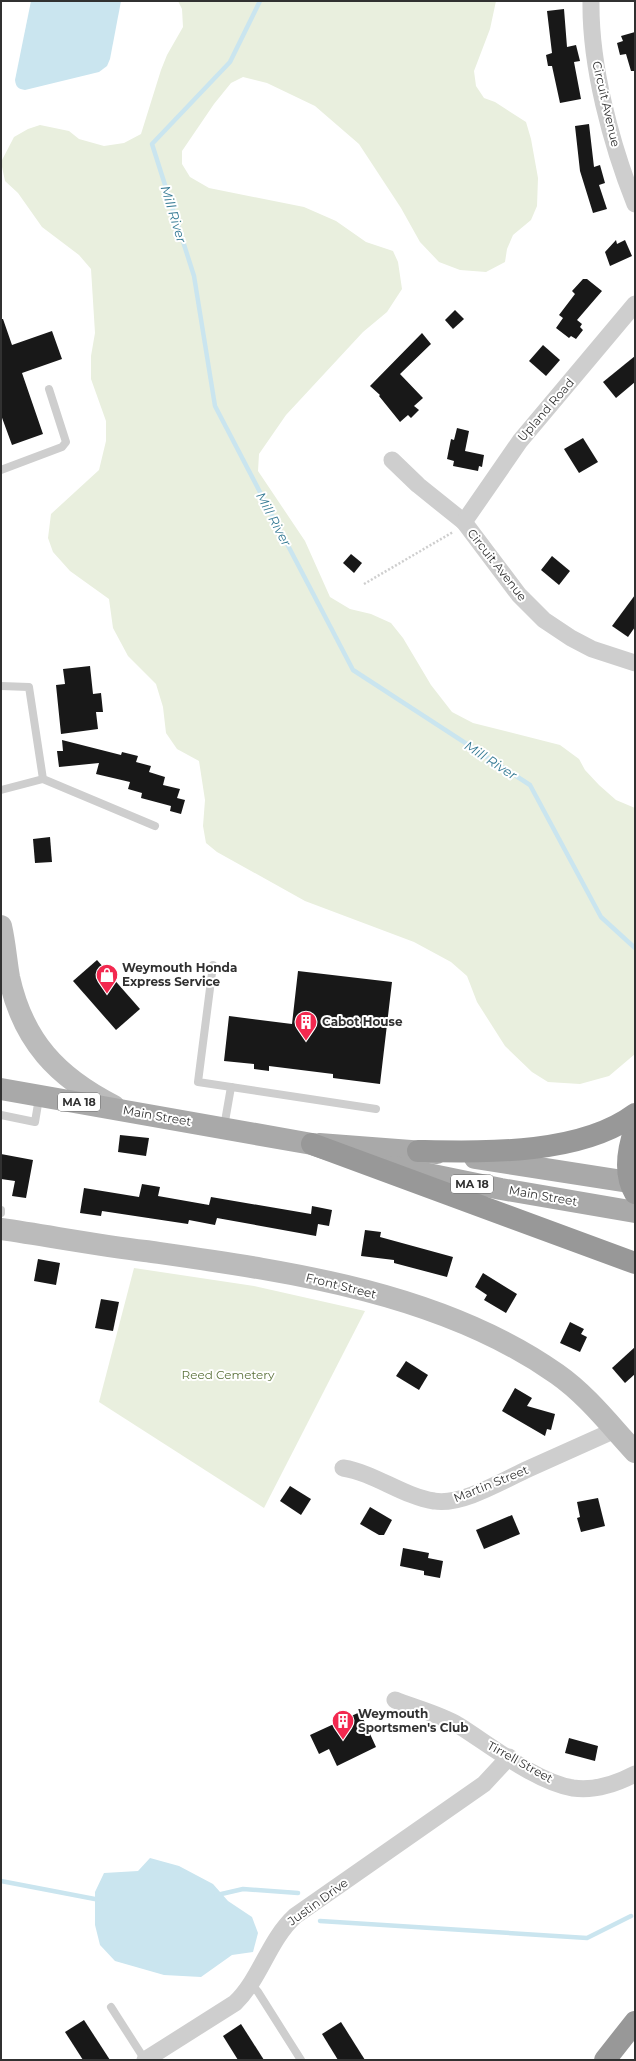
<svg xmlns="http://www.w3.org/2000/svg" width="636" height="2061" font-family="Montserrat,sans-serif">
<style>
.green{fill:#e9efde}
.water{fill:#cae5ef}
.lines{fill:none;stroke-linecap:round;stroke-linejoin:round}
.stream{stroke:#cae5ef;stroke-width:4.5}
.building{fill:#181818}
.path{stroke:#cecece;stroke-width:2.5;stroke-dasharray:2 2;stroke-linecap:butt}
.lane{stroke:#cecece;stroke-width:8}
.street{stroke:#cecece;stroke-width:17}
.secondary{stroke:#bbb;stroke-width:22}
.primary{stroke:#a9a9a9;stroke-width:22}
.highway{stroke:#989898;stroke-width:22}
.labels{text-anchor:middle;stroke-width:4;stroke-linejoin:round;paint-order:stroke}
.shield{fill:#fff;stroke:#6f6f6f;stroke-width:1}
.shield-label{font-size:11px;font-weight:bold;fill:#313131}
.street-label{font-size:12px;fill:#313131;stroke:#fff}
.poi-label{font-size:12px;font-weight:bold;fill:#313131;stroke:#fff;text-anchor:start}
.park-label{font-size:12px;fill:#5a713a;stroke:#fff}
.water-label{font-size:13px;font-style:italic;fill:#357a94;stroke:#fff}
</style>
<rect width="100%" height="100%" fill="#fff"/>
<!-- green -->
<g class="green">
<polygon points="178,1 496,1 490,29 474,71 476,86 484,98 495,102 526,122 531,139 538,178 537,206 531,220 513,235 507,249 505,262 486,272 460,270 439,262 420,242 401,208 359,144 315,106 267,83 243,77 231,83 214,104 182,151 182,164 190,177 209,188 304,207 336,221 366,242 393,251 398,262 402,289 387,312 363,332 286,415 259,454 258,471 305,541 330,597 350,609 371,614 391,623 403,638 431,685 452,712 473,723 560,745 579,759 585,770 599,785 616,800 635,808 635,1054 609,1076 580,1084 548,1082 532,1072 505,1046 477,1002 467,976 451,962 414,942 305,901 217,852 206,843 203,826 205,800 199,761 177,749 166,733 163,707 156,684 128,656 113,628 109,599 70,571 53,552 48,538 51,514 99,470 106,441 106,421 91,379 91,356 95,333 91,269 79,255 42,227 18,193 5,181 1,162 14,137 28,129 40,125 69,131 79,139 104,146 124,143 141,134 161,70 167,55 183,27 182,9"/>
<polygon points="134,1268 254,1286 365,1311 264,1508 99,1402"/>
</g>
<!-- water -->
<g class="water">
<path d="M31,1H121L110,59L107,66L99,72L25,90C18,89 16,87 15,80Z"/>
<polygon points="150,1858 179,1866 213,1884 228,1901 252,1917 258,1933 253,1952 232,1955 201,1977 164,1975 115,1961 100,1945 95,1925 95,1892 104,1873 138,1871"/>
</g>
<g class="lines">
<!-- stream -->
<g class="stream">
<polyline points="260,1 230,62 152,144 194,276 215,406 353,670 530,785 601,917 635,948"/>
<polyline points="1,1881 100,1900"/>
<polyline points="217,1895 243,1889 298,1893"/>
<polyline points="320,1921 587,1938 631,1916"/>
</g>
</g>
<!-- building -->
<g class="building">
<polygon points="564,9 567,47 576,45 580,61 574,62 581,99 560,103 552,66 548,66 546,55 552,53 547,11"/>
<polygon points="635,32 635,71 631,71 626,54 620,55 617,43 623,41 621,36"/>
<polygon points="589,124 594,167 600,165 605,183 599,185 607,209 593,213 580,171 575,126"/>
<polygon points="616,240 617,244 625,240 632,256 610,266 605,252"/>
<polygon points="583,279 587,279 602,291 577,320 582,324 580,327 583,330 576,339 571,336 569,338 556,328 563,318 559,315 575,294 572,291"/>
<polygon points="455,310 464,319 453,329 445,320"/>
<polygon points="1,319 3,319 12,345 52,331 62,359 22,373 43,434 12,445 1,415"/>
<polygon points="422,333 431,344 400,374 423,398 414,406 419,410 411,418 408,415 400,422 379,396 380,395 370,386"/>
<polygon points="543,345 560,360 546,376 529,361"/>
<polygon points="635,356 635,382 616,398 603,382"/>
<polygon points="457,428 469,431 465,451 484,455 482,467 479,466 478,471 453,466 454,461 447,459 451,439 454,440"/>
<polygon points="583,438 598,462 579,473 564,449"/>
<polygon points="351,554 362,563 354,573 343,563"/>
<polygon points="552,556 570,571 559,585 541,570"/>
<polygon points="635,595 635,627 628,637 612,626"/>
<polygon points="90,666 93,694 101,693 103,712 96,712 98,729 61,734 56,685 65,684 63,669"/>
<polygon points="62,740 121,755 122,752 138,756 136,762 151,766 149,772 165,777 163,785 180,789 177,798 185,800 181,814 170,811 171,806 141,798 142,793 128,789 130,782 96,774 99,763 59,767 57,751 63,751"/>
<polygon points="50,837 52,862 35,863 33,839"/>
<polygon points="97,960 140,1009 116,1030 73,981"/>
<polygon points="298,971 392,982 380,1084 333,1078 333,1074 269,1066 269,1071 254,1069 254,1064 224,1061 229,1016 292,1024"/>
<polygon points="120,1135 149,1138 146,1156 118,1152"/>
<polygon points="1,1154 33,1160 26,1198 12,1196 15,1181 1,1179"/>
<polygon points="142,1184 160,1187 158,1196 209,1205 211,1197 311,1214 312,1206 332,1210 329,1226 318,1224 316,1236 217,1218 215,1225 189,1220 188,1224 102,1211 101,1216 80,1213 84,1188 139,1197"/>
<polygon points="365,1230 381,1232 380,1237 453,1257 447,1277 394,1263 394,1260 361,1256"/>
<polygon points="38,1259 60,1263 56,1285 34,1281"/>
<polygon points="483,1273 517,1294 506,1313 484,1300 487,1295 475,1287"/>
<polygon points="101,1299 119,1302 113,1331 95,1328"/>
<polygon points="570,1322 584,1329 581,1334 587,1337 580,1352 560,1343"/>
<polygon points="635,1347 635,1374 625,1383 612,1368"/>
<polygon points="406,1361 428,1375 419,1390 396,1376"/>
<polygon points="515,1388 532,1398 527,1406 555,1414 551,1430 547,1429 545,1436 502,1411"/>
<polygon points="290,1486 311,1499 301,1515 280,1501"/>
<polygon points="598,1498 605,1526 581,1532 577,1518 580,1517 577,1502"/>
<polygon points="370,1507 392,1520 384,1535 379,1535 360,1524"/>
<polygon points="512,1515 520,1534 484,1549 476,1530"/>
<polygon points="403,1548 429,1553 428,1558 443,1561 440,1578 424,1575 424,1571 400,1566"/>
<polygon points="360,1712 376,1747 337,1766 329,1749 319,1754 310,1735"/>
<polygon points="569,1738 598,1746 595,1761 565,1753"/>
<polygon points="84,2020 110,2060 83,2060 65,2032"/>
<polygon points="341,2022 365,2060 338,2060 322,2034"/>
<polygon points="241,2024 264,2060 238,2060 223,2036"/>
</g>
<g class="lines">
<!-- path -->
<polyline class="path" points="364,584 453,532"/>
<!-- lane -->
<g class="lane">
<polyline points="1,470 62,447 66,442 49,389"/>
<polyline points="1,686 29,687 43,779 155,826"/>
<polyline points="1,790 43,779"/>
<polyline points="213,965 198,1082 376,1109"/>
<polyline points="1,1115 35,1122 39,1098"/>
<polyline points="224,1127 231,1087"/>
<polyline points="1,1210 1,1213"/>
<polyline points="251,1984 258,1992 301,2060"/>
<polyline points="111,2007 145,2060"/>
</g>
<!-- street -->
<g class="street">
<path d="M591,1C590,65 611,144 635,204"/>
<polyline points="392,460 418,485 464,522 519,595 544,620 571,638 592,649 635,663"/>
<polyline points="464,522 520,441 635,304"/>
<path d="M343,1468C375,1473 402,1496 434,1501C461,1506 504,1480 528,1469C557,1456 586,1443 615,1430"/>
<path d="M395,1700C415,1708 439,1714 458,1725C490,1745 536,1782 573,1788C595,1791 616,1784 635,1774"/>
<path d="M145,2060L235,2003C261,1978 268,1941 295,1916L484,1784L509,1757"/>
</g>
<!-- secondary -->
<g class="secondary">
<path d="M1,926C5,943 6,960 9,977C23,1041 57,1077 114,1106"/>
<path d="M1,1229C49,1236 97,1245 145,1251C284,1271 439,1291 557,1374C587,1395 610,1425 635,1452"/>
</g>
<!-- primary -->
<g class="primary">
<polyline points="1,1089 312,1144 330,1150"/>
<polyline points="319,1144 437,1153"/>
<polyline points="475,1158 635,1183"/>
<polyline points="394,1167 501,1189 635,1212"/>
</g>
<!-- highway -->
<g class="highway">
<path d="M635,1129C628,1149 624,1174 635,1193"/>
<polyline points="312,1144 635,1263"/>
<path d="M418,1151C484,1152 580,1155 635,1114"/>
<polyline points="605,2060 635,2022"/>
</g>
</g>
<!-- icons -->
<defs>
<g id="shop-pin" transform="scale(1.15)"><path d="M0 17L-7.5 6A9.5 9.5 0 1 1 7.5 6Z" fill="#f3284f" stroke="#fff"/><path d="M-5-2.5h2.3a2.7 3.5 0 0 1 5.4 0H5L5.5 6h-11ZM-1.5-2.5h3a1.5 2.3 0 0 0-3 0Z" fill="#fff"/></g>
<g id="building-pin" transform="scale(1.15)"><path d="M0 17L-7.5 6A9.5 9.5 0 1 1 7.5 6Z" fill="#f3284f" stroke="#fff"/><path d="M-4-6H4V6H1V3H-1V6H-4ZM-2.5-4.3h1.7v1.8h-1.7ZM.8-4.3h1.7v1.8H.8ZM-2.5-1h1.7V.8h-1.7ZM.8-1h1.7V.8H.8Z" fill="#fff"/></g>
</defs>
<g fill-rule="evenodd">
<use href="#shop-pin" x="107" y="975"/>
<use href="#building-pin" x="306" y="1022"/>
<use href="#building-pin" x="343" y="1721"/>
</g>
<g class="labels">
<!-- shield labels -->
<g class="shield">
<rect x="58" y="1093" width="42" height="18" rx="3"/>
<rect x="451" y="1175" width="42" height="18" rx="3"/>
</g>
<g class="shield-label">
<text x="79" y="1106">MA 18</text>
<text x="472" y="1188">MA 18</text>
</g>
<!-- street labels -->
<g class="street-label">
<text transform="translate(606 104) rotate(77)" y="4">Circuit Avenue</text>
<text transform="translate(546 410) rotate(-49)" y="4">Upland Road</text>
<text transform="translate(497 565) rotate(52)" y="4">Circuit Avenue</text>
<text transform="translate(157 1116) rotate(10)" y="4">Main Street</text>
<text transform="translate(543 1196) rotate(10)" y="4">Main Street</text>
<text transform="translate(341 1286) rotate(14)" y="4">Front Street</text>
<text transform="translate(491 1484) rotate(-22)" y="4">Martin Street</text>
<text transform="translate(520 1762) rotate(29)" y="4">Tirrell Street</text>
<text transform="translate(318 1902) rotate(-36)" y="4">Justin Drive</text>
</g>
<!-- poi labels -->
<g class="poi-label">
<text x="122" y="972">Weymouth Honda<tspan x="122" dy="14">Express Service</tspan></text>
<text x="322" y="1026">Cabot House</text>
<text x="358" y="1718">Weymouth<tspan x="358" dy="14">Sportsmen's Club</tspan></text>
</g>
<!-- park labels -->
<g class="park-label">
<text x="228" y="1379">Reed Cemetery</text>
</g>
<!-- water labels -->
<g class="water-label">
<text transform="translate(174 214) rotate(73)" y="5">Mill River</text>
<text transform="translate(274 519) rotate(62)" y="5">Mill River</text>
<text transform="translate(491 760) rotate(33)" y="5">Mill River</text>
</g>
</g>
<!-- border -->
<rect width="636" height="2061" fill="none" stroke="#313131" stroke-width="4"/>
</svg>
